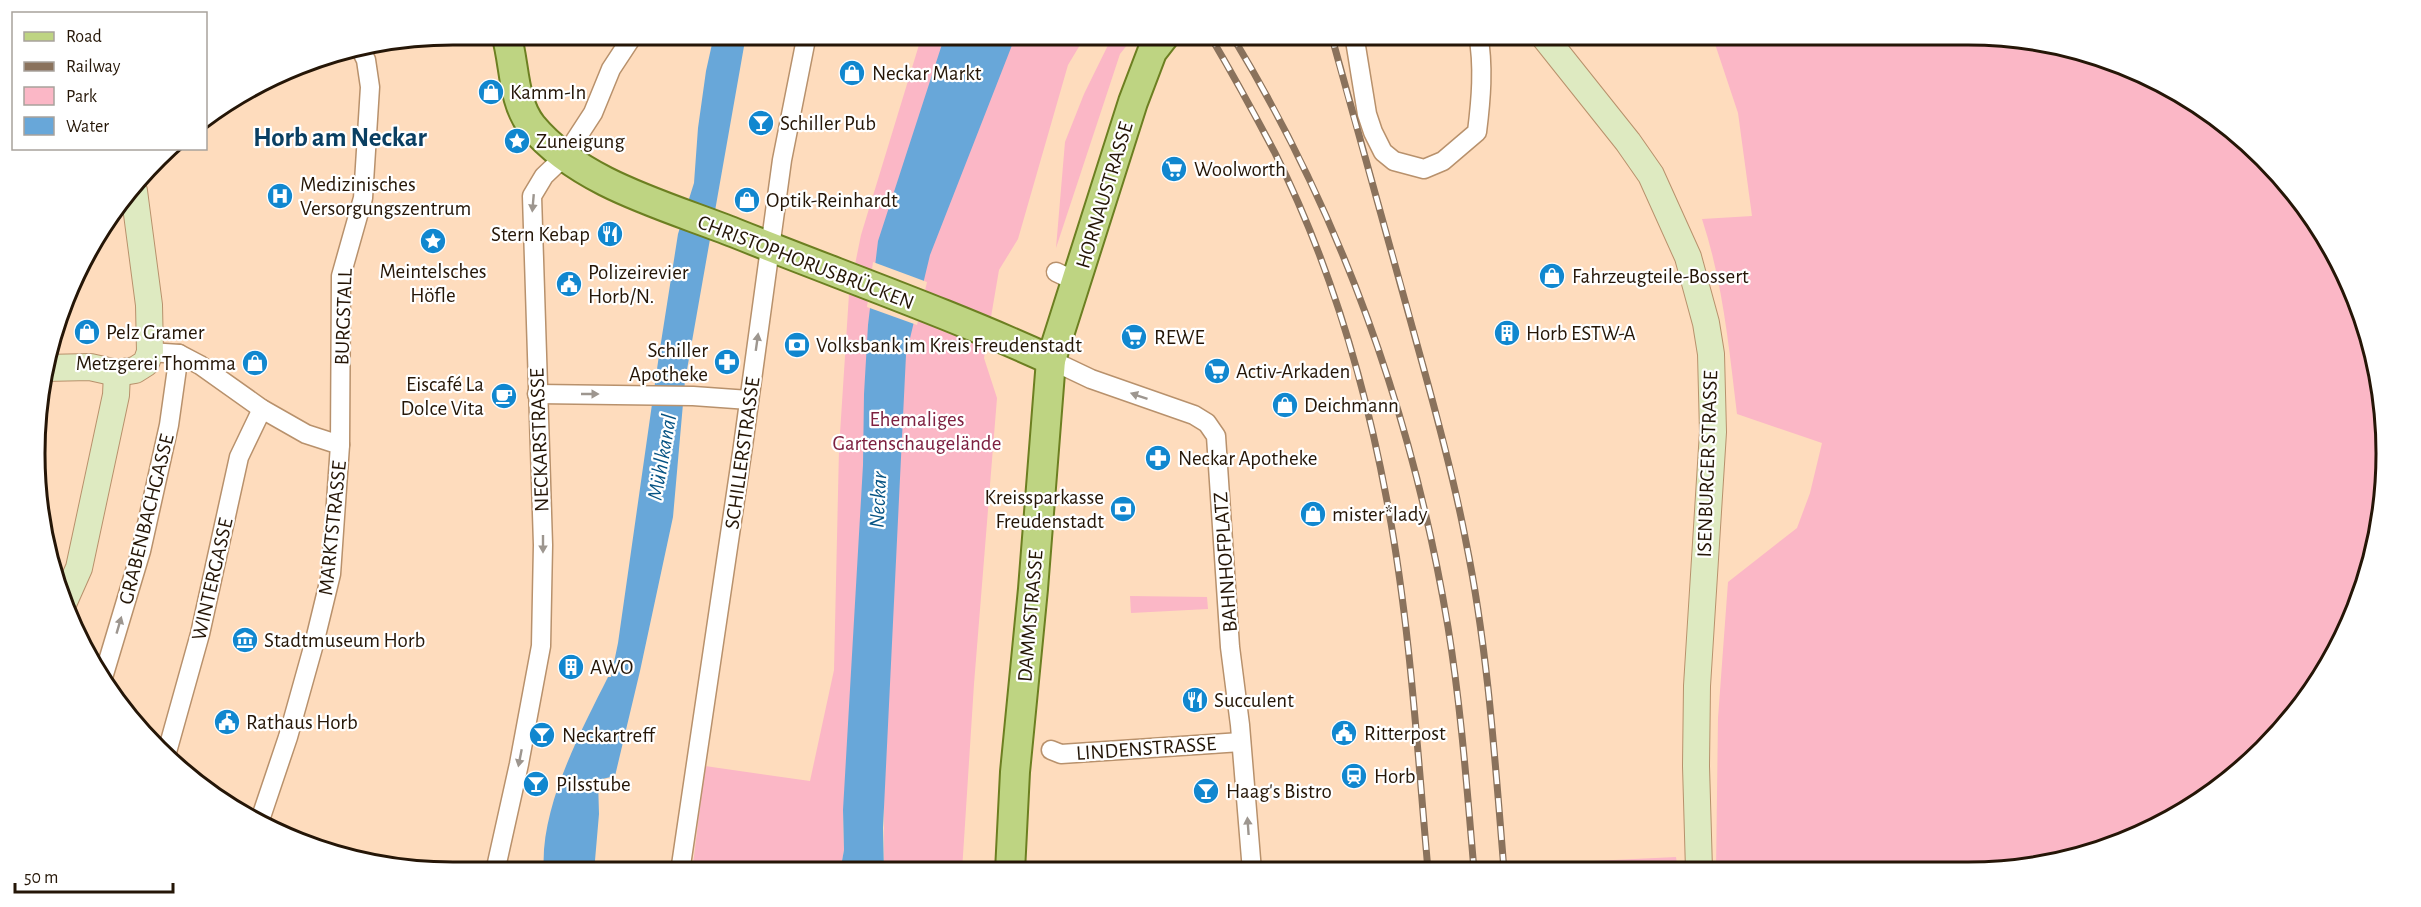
<svg xmlns="http://www.w3.org/2000/svg" width="2421" height="907" font-family="'Alegreya Sans',sans-serif">
<style>
.green{fill:#fbb7c6}
.water{fill:#68a7d9}
.pier{fill:#fedcbd}
.lines{fill:none;stroke-linecap:round;stroke-linejoin:round}
.street-casing{stroke:#b8916c;stroke-width:21}
.secondary-casing{stroke:#b8916c;stroke-width:28}
.primary-casing{stroke:#6c7f21;stroke-width:32}
.street{stroke:#fff;stroke-width:18}
.secondary{stroke:#deeac1;stroke-width:26}
.primary{stroke:#bed482;stroke-width:28}
.rail-casing{stroke:#8a725c;stroke-width:7}
.rail{stroke:#fff;stroke-width:4.5;stroke-dasharray:14;stroke-linecap:butt}
.oneway{fill:#9d968f}
.labels{text-anchor:middle;stroke-width:4.5;stroke-linejoin:round;paint-order:stroke}
.poi-label{font-size:21px;fill:#251607;stroke:#fff;text-anchor:start}
.street-label{font-size:21px;fill:#251607;stroke:#fff}
.park-label{font-size:21px;fill:#7d2040;stroke:#fff}
.water-label{font-size:22px;font-style:italic;fill:#075484;stroke:#fff}
.district-label{font-size:27px;font-weight:bold;fill:#0a3f62;stroke:#fff}
.rim{fill:none;stroke:#251607;stroke-width:3}
</style>
<rect width="100%" height="100%" fill="#fedcbd"/>
<!-- green -->
<g class="green">
<path d="M1967,34L2076,49L2153,78L2223,121L2283,178L2331,244L2364,319L2383,399L2386,481L2372,562L2330,663L2244,768L2153,829L2023,869L1716,870L1718,718L1728,582L1797,528L1810,493L1822,443L1737,414C1729,348 1723,283 1702,219L1752,216L1738,113L1712,35Z"/>
<polygon points="922,35 1086,35 1068,65 1018,239 999,270 984,358 997,398 974,684 962,871 884,872 884,802 843,810 844,850 840,872 692,872 705,766 810,781 834,670 839,449 849,294 861,235"/>
<polygon points="1113,35 1135,35 1120,54 1056,248 1065,142 1084,94"/>
<polygon points="1130,596 1207,597 1208,609 1131,613"/>
<polygon points="1676,857 1678,870 1572,870 1572,862"/>
</g>
<!-- water -->
<g class="water">
<path d="M714,35H746L685,381L673,517L640,671L615,776L598,780L599,814L594,872H544C539,809 580,733 608,677H611L618,643L659,355L678,234L694,183L698,128L706,71Z"/>
<polygon points="945,35 1016,35 930,255 906,355 883,828 884,872 840,872 844,850 843,810 863,465 864,394 868,325 878,241"/>
</g>
<!-- pier -->
<polygon class="pier" points="873,262 927,282 917,325 867,307"/>
<g class="lines">
<!-- street casing -->
<g class="street-casing">
<g id="street">
<path d="M1354,34L1367,114L1373,132L1383,152L1394,161L1424,169L1443,161L1477,132C1481,100 1484,66 1478,34"/>
<polyline points="1056,272 1077,282"/>
<polyline points="150,352 179,354 200,365 262,409 306,434 340,445 331,574 314,644 288,737 259,823"/>
<polyline points="1051,360 1091,379 1194,415 1207,423 1216,436 1230,647 1240,725 1252,871"/>
<polyline points="537,394 693,396 749,400"/>
<polyline points="340,445 341,276 363,198 370,87 366,60 361,50"/>
<polyline points="102,681 141,551 169,425 179,354"/>
<polyline points="1051,750 1061,754 1241,742"/>
<polyline points="167,752 200,634 239,457 262,409"/>
<polyline points="495,872 519,764 541,646 543,545 532,196 544,176 565,156 593,113 611,69 634,34"/>
<polyline points="680,872 743,446 782,160 807,34"/>
</g>
</g>
<!-- secondary casing -->
<g class="secondary-casing">
<g id="secondary">
<polyline points="1542,34 1628,142 1651,175 1688,257 1706,323 1711,354 1713,432 1697,686 1696,766 1699,870"/>
<polyline points="45,368 90,367 117,373 135,370 146,363 150,352 149,305 134,191"/>
<polyline points="63,604 79,568 116,395 117,373"/>
</g>
</g>
<!-- primary casing -->
<g class="primary-casing">
<g id="primary">
<path d="M506,34C515,63 512,101 532,126C580,184 667,206 735,233C840,275 948,313 1051,360"/>
<polyline points="1010,871 1015,772 1033,589 1051,360 1133,102 1152,52 1166,34"/>
</g>
</g>
<!-- street -->
<use href="#street" class="street"/>
<!-- secondary -->
<use href="#secondary" class="secondary"/>
<!-- primary -->
<use href="#primary" class="primary"/>
<!-- rail casing -->
<g class="rail-casing">
<g id="rail">
<path d="M1209,34C1232,73 1254,113 1275,153C1329,261 1365,383 1387,501C1410,623 1417,747 1428,870"/>
<path d="M1231,34C1342,217 1413,416 1448,627C1461,707 1467,789 1474,870"/>
<path d="M1331,34C1361,145 1393,255 1423,366C1439,424 1455,483 1466,542C1488,650 1495,761 1504,870"/>
</g>
</g>
<!-- rail -->
<use href="#rail" class="rail"/>
</g>
<!-- one-way arrows -->
<defs><path id="oneway-solid" d="M-6-.8H1V-3.2L6.5 0L1 3.2V.8H-6Z" transform="scale(1.5)"/></defs>
<g class="oneway">
<use href="#oneway-solid" transform="translate(533 203) rotate(95)"/>
<use href="#oneway-solid" transform="translate(757 342) rotate(-82)"/>
<use href="#oneway-solid" transform="translate(590 394)"/>
<use href="#oneway-solid" transform="translate(1139 396) rotate(-161)"/>
<use href="#oneway-solid" transform="translate(543 544) rotate(90)"/>
<use href="#oneway-solid" transform="translate(119 625) rotate(-74)"/>
<use href="#oneway-solid" transform="translate(520 758) rotate(101)"/>
<use href="#oneway-solid" transform="translate(1248 826) rotate(-94)"/>
</g>
<!-- icons -->
<defs>
<g id="shop-disc" transform="scale(1.35)"><circle r="9.5" fill="#1187cf" stroke="#fff"/><path d="M-5-2.5h2.3a2.7 3.5 0 0 1 5.4 0H5L5.5 6h-11ZM-1.5-2.5h3a1.5 2.3 0 0 0-3 0Z" fill="#fff"/></g>
<g id="bar-disc" transform="scale(1.35)"><circle r="9.5" fill="#1187cf" stroke="#fff"/><path d="M-6-5H6L.8 .8V4.5H3.5V6h-7V4.5H-.8V.8Z" fill="#fff"/></g>
<g id="sight-disc" transform="scale(1.35)"><circle r="9.5" fill="#1187cf" stroke="#fff"/><path d="M0-6L1.8-2.2L6-1.7L2.9 1.2L3.7 5.4L0 3.3L-3.7 5.4L-2.9 1.2L-6-1.7L-1.8-2.2Z" fill="#fff"/></g>
<g id="supermarket-disc" transform="scale(1.35)"><circle r="9.5" fill="#1187cf" stroke="#fff"/><path d="M-6-5.5h2.5l.6 2H6L4.5 2H-2.5L-4.4-4H-6ZM-1.5 3.2a1.3 1.3 0 1 0 .1 0ZM3 3.2a1.3 1.3 0 1 0 .1 0Z" fill="#fff"/></g>
<g id="hospital-disc" transform="scale(1.35)"><circle r="9.5" fill="#1187cf" stroke="#fff"/><path d="M-5-5h3v3.5h4V-5h3V5h-3V1.5h-4V5h-3Z" fill="#fff"/></g>
<g id="restaurant-disc" transform="scale(1.35)"><circle r="9.5" fill="#1187cf" stroke="#fff"/><path d="M-5-6h1v4h1v-4h1v4h1v-4h1v5L-1.5 .5V6h-2V.5L-5-1ZM5-6V6H3V1.5H1.5Q1.5-4 5-6Z" fill="#fff"/></g>
<g id="civic-disc" transform="scale(1.35)"><circle r="9.5" fill="#1187cf" stroke="#fff"/><path d="M-.6-6.5H3V-4.5H.6V-3L4-1V1h2V6H-6V1h2V-1L-.6-3ZM-1.2 2.5V6h2.4V2.5Z" fill="#fff"/></g>
<g id="building-disc" transform="scale(1.35)"><circle r="9.5" fill="#1187cf" stroke="#fff"/><path d="M-4-6H4V6H1V3H-1V6H-4ZM-2.5-4.3h1.7v1.8h-1.7ZM.8-4.3h1.7v1.8H.8ZM-2.5-1h1.7V.8h-1.7ZM.8-1h1.7V.8H.8Z" fill="#fff"/></g>
<g id="bank-disc" transform="scale(1.35)"><circle r="9.5" fill="#1187cf" stroke="#fff"/><path d="M-6-4H6V4H-6ZM0-2.3a2.3 2.3 0 1 0 0 4.6a2.3 2.3 0 1 0 0-4.6Z" fill="#fff"/></g>
<g id="pharmacy-disc" transform="scale(1.35)"><circle r="9.5" fill="#1187cf" stroke="#fff"/><path d="M-2-6h4v4h4v4h-4v4h-4v-4h-4v-4h4Z" fill="#fff"/></g>
<g id="cafe-disc" transform="scale(1.35)"><circle r="9.5" fill="#1187cf" stroke="#fff"/><path d="M-5.5-4.5H6V0H3Q3 3.5 0 3.5H-2.5Q-5.5 3.5-5.5 0ZM3-3.2v2h1.7v-2ZM-6 4.5H4V6H-6Z" fill="#fff"/></g>
<g id="museum-disc" transform="scale(1.35)"><circle r="9.5" fill="#1187cf" stroke="#fff"/><path d="M0-6L6-3V-2H-6V-3ZM-5-1h2V3h-2ZM-1-1h2V3h-2ZM3-1h2V3H3ZM-6 4H6V6H-6Z" fill="#fff"/></g>
<g id="station-disc" transform="scale(1.35)"><circle r="9.5" fill="#1187cf" stroke="#fff"/><path d="M-3-6H3Q5-6 5-4V2Q5 4 3 4L4.5 6H3L1.5 4h-3L-3 6H-4.5L-3 4Q-5 4-5 2V-4Q-5-6-3-6ZM-3.5-4v3h7v-3ZM-3.5 1v1.5H-2V1ZM2 1v1.5H3.5V1Z" fill="#fff"/></g>
</defs>
<g fill-rule="evenodd">
<use href="#shop-disc" x="852" y="73"/>
<use href="#shop-disc" x="491" y="92"/>
<use href="#bar-disc" x="761" y="123"/>
<use href="#sight-disc" x="517" y="141"/>
<use href="#supermarket-disc" x="1174" y="169"/>
<use href="#hospital-disc" x="280" y="196"/>
<use href="#shop-disc" x="747" y="200"/>
<use href="#restaurant-disc" x="610" y="234"/>
<use href="#sight-disc" x="433" y="241"/>
<use href="#shop-disc" x="1552" y="276"/>
<use href="#civic-disc" x="569" y="284"/>
<use href="#shop-disc" x="87" y="332"/>
<use href="#building-disc" x="1507" y="333"/>
<use href="#supermarket-disc" x="1134" y="337"/>
<use href="#bank-disc" x="797" y="345"/>
<use href="#pharmacy-disc" x="727" y="362"/>
<use href="#shop-disc" x="255" y="363"/>
<use href="#supermarket-disc" x="1217" y="371"/>
<use href="#cafe-disc" x="504" y="396"/>
<use href="#shop-disc" x="1285" y="405"/>
<use href="#pharmacy-disc" x="1158" y="458"/>
<use href="#bank-disc" x="1123" y="509"/>
<use href="#shop-disc" x="1313" y="514"/>
<use href="#museum-disc" x="245" y="640"/>
<use href="#building-disc" x="571" y="667"/>
<use href="#restaurant-disc" x="1195" y="700"/>
<use href="#civic-disc" x="227" y="722"/>
<use href="#civic-disc" x="1344" y="733"/>
<use href="#bar-disc" x="542" y="735"/>
<use href="#station-disc" x="1354" y="776"/>
<use href="#bar-disc" x="536" y="784"/>
<use href="#bar-disc" x="1206" y="791"/>
</g>
<g class="labels">
<!-- poi labels -->
<g class="poi-label">
<text x="872" y="80">Neckar Markt</text>
<text x="510" y="99">Kamm-In</text>
<text x="780" y="130">Schiller Pub</text>
<text x="536" y="148">Zuneigung</text>
<text x="1194" y="176">Woolworth</text>
<text x="300" y="191">Medizinisches<tspan x="300" dy="24">Versorgungszentrum</tspan></text>
<text x="766" y="207">Optik-Reinhardt</text>
<text x="590" y="241" text-anchor="end">Stern Kebap</text>
<text x="433" y="278" text-anchor="middle">Meintelsches<tspan x="433" dy="24">Höfle</tspan></text>
<text x="588" y="279">Polizeirevier<tspan x="588" dy="24">Horb/N.</tspan></text>
<text x="1572" y="283">Fahrzeugteile-Bossert</text>
<text x="106" y="339">Pelz Gramer</text>
<text x="1526" y="340">Horb ESTW-A</text>
<text x="1154" y="344">REWE</text>
<text x="816" y="352">Volksbank im Kreis Freudenstadt</text>
<text x="708" y="357" text-anchor="end">Schiller<tspan x="708" dy="24">Apotheke</tspan></text>
<text x="236" y="370" text-anchor="end">Metzgerei Thomma</text>
<text x="1236" y="378">Activ-Arkaden</text>
<text x="484" y="391" text-anchor="end">Eiscafé La<tspan x="484" dy="24">Dolce Vita</tspan></text>
<text x="1304" y="412">Deichmann</text>
<text x="1178" y="465">Neckar Apotheke</text>
<text x="1104" y="504" text-anchor="end">Kreissparkasse<tspan x="1104" dy="24">Freudenstadt</tspan></text>
<text x="1332" y="521">mister*lady</text>
<text x="264" y="647">Stadtmuseum Horb</text>
<text x="590" y="674">AWO</text>
<text x="1214" y="707">Succulent</text>
<text x="246" y="729">Rathaus Horb</text>
<text x="1364" y="740">Ritterpost</text>
<text x="562" y="742">Neckartreff</text>
<text x="1374" y="783">Horb</text>
<text x="556" y="791">Pilsstube</text>
<text x="1226" y="798">Haag's Bistro</text>
</g>
<!-- street labels -->
<g class="street-label">
<text transform="translate(1104 195) rotate(-73)" y="7">HORNAUSTRASSE</text>
<text transform="translate(806 262) rotate(21)" y="7">CHRISTOPHORUSBRÜCKEN</text>
<text transform="translate(343 317) rotate(-88)" y="7">BURGSTALL</text>
<text transform="translate(539 440) rotate(-92)" y="7">NECKARSTRASSE</text>
<text transform="translate(742 453) rotate(-82)" y="7">SCHILLERSTRASSE</text>
<text transform="translate(1707 464) rotate(-88)" y="7">ISENBURGER STRASSE</text>
<text transform="translate(146 519) rotate(-76)" y="7">GRABENBACHGASSE</text>
<text transform="translate(332 528) rotate(-84)" y="7">MARKTSTRASSE</text>
<text transform="translate(1225 562) rotate(-94)" y="7">BAHNHOFPLATZ</text>
<text transform="translate(212 579) rotate(-77)" y="7">WINTERGASSE</text>
<text transform="translate(1030 616) rotate(-85)" y="7">DAMMSTRASSE</text>
<text transform="translate(1146 748) rotate(-4)" y="7">LINDENSTRASSE</text>
</g>
<!-- park labels -->
<g class="park-label">
<text x="917" y="426">Ehemaliges<tspan x="917" dy="24">Gartenschaugelände</tspan></text>
</g>
<!-- water labels -->
<g class="water-label">
<text transform="translate(661 457) rotate(-80)" y="8">Mühlkanal</text>
<text transform="translate(877 500) rotate(-87)" y="8">Neckar</text>
</g>
<!-- district labels -->
<g class="district-label">
<text x="340" y="146">Horb am Neckar</text>
</g>
</g>
<!-- crop -->
<path d="M0 0H2421V907H0ZM453 45H1968A408 408 0 0 1 2376 453V454A408 408 0 0 1 1968 862H453A408 408 0 0 1 45 454V453A408 408 0 0 1 453 45Z" fill="#fff" fill-rule="evenodd"/>
<path class="rim" d="M453 45H1968A408 408 0 0 1 2376 453V454A408 408 0 0 1 1968 862H453A408 408 0 0 1 45 454V453A408 408 0 0 1 453 45Z"/>
<!-- legend -->
<rect x="12" y="12" width="195" height="138" fill="#ffffff" stroke="#a8a29c" stroke-width="1.5"/>
<rect x="24" y="32" width="30" height="9" fill="#bed482" stroke="#a8a29c" stroke-width="1.5"/>
<text x="66" y="42" font-size="18" fill="#251607">Road</text>
<rect x="24" y="62" width="30" height="9" fill="#8a725c" stroke="#a8a29c" stroke-width="1.5"/>
<text x="66" y="72" font-size="18" fill="#251607">Railway</text>
<rect x="24" y="87" width="30" height="18" fill="#fbb7c6" stroke="#a8a29c" stroke-width="1.5"/>
<text x="66" y="102" font-size="18" fill="#251607">Park</text>
<rect x="24" y="117" width="30" height="18" fill="#68a7d9" stroke="#a8a29c" stroke-width="1.5"/>
<text x="66" y="132" font-size="18" fill="#251607">Water</text>
<!-- scale -->
<path d="M15 883v9h158v-9" fill="none" stroke="#251607" stroke-width="3"/>
<text x="24" y="883" font-size="18" fill="#251607" stroke="#ffffff" stroke-width="4.5" paint-order="stroke">50 m</text>
</svg>
